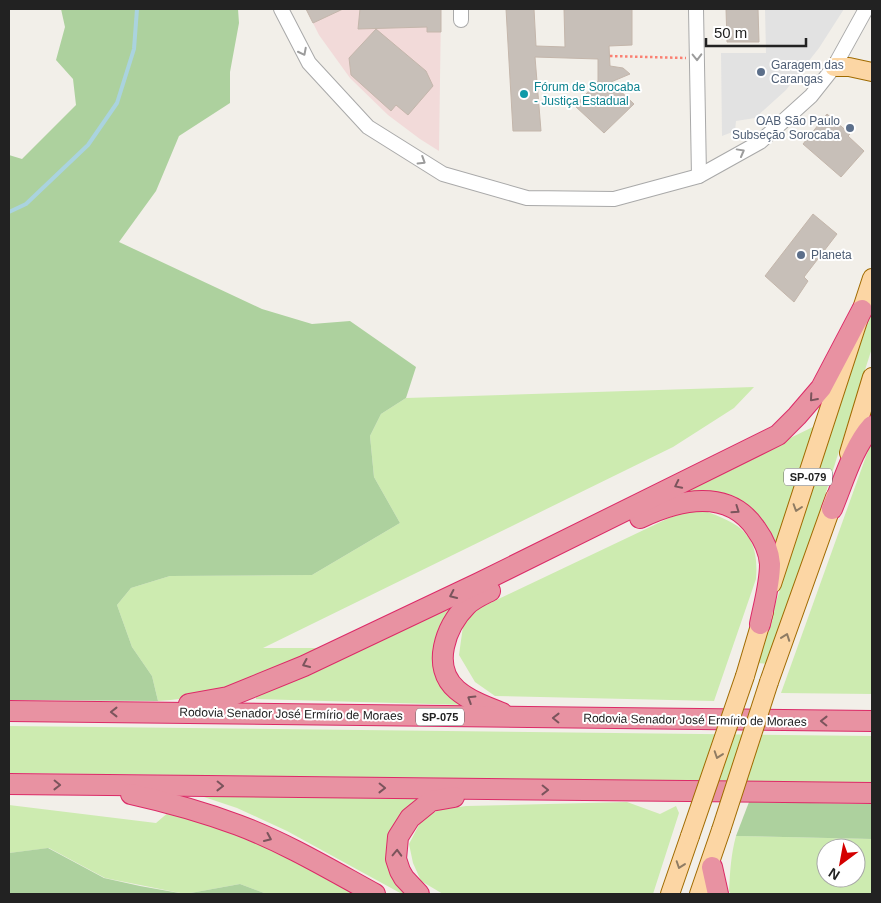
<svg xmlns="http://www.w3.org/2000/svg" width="881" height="903" font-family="Arial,sans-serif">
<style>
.commercial{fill:#f2dad9}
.grass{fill:#cdebb0;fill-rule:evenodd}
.forest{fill:#add19e}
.parking{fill:#e2e2e2}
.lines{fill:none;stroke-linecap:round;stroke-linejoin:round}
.stream{stroke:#aad3df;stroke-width:4}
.building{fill:#c7bfb8;stroke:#c4b6ab}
.minor-casing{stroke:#a9a9a9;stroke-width:16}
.major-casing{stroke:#a06b00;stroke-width:20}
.highway-casing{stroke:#dc2a67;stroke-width:22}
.path{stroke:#fa8072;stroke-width:2.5;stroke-dasharray:2.5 2.5;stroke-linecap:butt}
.minor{stroke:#fff;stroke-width:14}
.major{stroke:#fcd6a4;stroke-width:18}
.highway{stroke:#e892a2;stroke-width:20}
.major-bridge-casing{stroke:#a06b00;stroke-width:20;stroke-linecap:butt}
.major-bridge{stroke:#fcd6a4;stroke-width:18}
.oneway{stroke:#9c9c9c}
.oneway2{stroke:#7b545c}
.oneway3{stroke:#8f7c63}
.service-dot{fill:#5c6f8a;stroke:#fff;stroke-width:2}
.culture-dot{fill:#0f9aa8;stroke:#fff;stroke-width:2}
.labels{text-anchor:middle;stroke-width:4;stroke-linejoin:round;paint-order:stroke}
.shield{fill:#fff;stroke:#646464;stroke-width:1}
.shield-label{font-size:11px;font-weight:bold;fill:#222}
.service-label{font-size:12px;fill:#4e5e75;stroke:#fff;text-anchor:start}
.culture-label{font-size:12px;fill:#0d838f;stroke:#fff;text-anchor:start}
.street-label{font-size:12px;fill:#222;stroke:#fff}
</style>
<rect width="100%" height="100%" fill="#f2efe9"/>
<!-- commercial -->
<polygon class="commercial" points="306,9 441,9 439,151 420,139 388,115 350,78 319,35"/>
<!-- grass -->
<g class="grass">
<polygon points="872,309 872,348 771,664 756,663"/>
<path d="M754,387L734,408L673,447L263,648H326C273,671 217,698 158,701L152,676L132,647L117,605L131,588L170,576L312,575L400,523L374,477L370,436L381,414L406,398Z"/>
<polygon points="819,424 776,544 769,532 755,515 656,503"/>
<polygon points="872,443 872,694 781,693 869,448"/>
<path d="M697,508C737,523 760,530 756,579L714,701L495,696L475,682L459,655L463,626L473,611L669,518Z"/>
<polygon points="474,591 439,643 465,705 256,699 256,696"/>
<polygon points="9,726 872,736 872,783 9,773"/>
<path d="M201,796L419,799C406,807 397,817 394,833C393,840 408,884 411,894H402L287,831L237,808Z"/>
<polygon points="627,802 660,814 676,806 679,813 653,894 443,894 421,881 413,863 409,844 421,821 438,810 466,806"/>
<polygon points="9,805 156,823 170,811 227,830 283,854 358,894 267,894 240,884 185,894 105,878 49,848 9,853"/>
<path d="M736,836L872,839V894H731L729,891C730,872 731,854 736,836ZM826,848H856V878H826Z"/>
</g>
<!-- forest -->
<g class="forest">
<polygon points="61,9 238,9 239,23 230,72 230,103 179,136 156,191 119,242 262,309 312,324 350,321 416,367 406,398 381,414 370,436 374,477 400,523 312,575 170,576 131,588 117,605 132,647 152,676 158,701 9,700 9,155 22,159 76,105 73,79 56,60 65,27"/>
<polygon points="749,802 872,804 872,839 736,836"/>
<polygon points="48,848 104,878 140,886 185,894 240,884 267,894 9,894 9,853"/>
</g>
<!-- parking -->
<polygon class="parking" points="765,9 844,9 819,48 786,90 755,118 736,121 735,131 722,136 721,53 766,53"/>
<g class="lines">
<!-- stream -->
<polyline class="stream" points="9,212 26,204 88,145 117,103 134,49 137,9"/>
</g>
<!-- building -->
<g class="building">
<polygon points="306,9 343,9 313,23"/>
<polygon points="360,9 441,9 441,32 427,32 427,27 358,29"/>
<polygon points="506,9 534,9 536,46 565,47 564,9 632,9 632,45 609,46 610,66 623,68 630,74 611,82 634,104 604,133 575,106 598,81 598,59 535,57 541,131 513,131"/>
<polygon points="726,9 758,9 759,42 727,42"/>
<polygon points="376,29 426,71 433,86 408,115 396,105 391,111 351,75 349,58"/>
<polygon points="827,114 850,134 848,136 864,151 841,177 803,144"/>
<polygon points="813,214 837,234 804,277 808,281 794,302 765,276"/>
</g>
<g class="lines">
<!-- minor casing -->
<g class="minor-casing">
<g id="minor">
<polyline points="281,9 309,63 368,127 443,174 527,198 614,199 699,176 760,142 811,96 834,67 866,9"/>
<polyline points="461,9 461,20"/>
<polyline points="696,9 699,176"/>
</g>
</g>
<!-- major casing -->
<g class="major-casing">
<g id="major">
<polyline points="834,67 849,67 872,72"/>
<polyline points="849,453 872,377"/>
<polyline points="772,584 872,278"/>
<polyline points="745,676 764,612"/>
<polyline points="769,682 835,497"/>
<polyline points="670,894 690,836"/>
<polyline points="699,894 721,830"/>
</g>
</g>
<!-- highway casing -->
<g class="highway-casing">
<g id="highway">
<path d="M832,509C843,483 853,447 872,426"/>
<path d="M640,518C678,500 728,487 756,529C764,540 769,550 770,564C770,584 764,604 760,624"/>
<path d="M490,591C482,595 473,599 467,605C446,626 430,667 457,690C470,701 487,707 502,713"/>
<polyline points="189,704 228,697 304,666 479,583 778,435 797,416 821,388 862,310"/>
<polyline points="9,711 872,721"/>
<polyline points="9,784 872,793"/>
<path d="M131,794C167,802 203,812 238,825C286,843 331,870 375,894"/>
<polyline points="712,867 718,894"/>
<polyline points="419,894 404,878 400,871 396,859 398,837 410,818 431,801 454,797"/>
</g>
</g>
<!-- path -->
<polyline class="path" points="610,56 686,58"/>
<!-- minor -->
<use href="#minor" class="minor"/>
<!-- major -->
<use href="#major" class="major"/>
<!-- highway -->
<use href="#highway" class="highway"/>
<!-- major-bridge casing -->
<g class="major-bridge-casing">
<g id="major-bridge">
<polyline points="721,830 769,682"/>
<polyline points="690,836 745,676"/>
</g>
</g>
<!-- major-bridge -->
<use href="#major-bridge" class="major-bridge"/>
</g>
<!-- one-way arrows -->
<defs><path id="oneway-chevron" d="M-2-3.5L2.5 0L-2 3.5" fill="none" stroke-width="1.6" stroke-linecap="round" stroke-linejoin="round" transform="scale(1.25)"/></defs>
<g class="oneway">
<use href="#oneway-chevron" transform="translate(303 52) rotate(63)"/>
<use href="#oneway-chevron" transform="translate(697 57) rotate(89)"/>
<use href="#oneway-chevron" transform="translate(741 152) rotate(-29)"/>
<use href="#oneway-chevron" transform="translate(422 161) rotate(32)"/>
</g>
<g class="oneway2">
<use href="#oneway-chevron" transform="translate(813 398) rotate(131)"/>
<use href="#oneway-chevron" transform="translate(678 485) rotate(154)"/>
<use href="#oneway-chevron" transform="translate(736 510) rotate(35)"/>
<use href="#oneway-chevron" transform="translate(453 595) rotate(155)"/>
<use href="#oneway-chevron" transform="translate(306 664) rotate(156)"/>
<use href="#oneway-chevron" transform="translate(471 699) rotate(-148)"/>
<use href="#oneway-chevron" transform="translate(114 712) rotate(-180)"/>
<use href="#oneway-chevron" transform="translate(556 718) rotate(-179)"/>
<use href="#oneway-chevron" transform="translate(824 721) rotate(-179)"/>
<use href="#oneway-chevron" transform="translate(57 785) rotate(1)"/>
<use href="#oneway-chevron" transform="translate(220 786) rotate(1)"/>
<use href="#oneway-chevron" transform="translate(382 788) rotate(1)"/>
<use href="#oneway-chevron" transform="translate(545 790) rotate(1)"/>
<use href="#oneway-chevron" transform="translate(268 838) rotate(24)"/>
<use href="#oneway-chevron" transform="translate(397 853) rotate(-88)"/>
</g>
<g class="oneway3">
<use href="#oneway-chevron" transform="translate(797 508) rotate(108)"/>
<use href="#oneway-chevron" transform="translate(786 637) rotate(-70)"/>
<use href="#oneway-chevron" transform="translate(718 755) rotate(109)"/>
<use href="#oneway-chevron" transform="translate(680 865) rotate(109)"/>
</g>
<!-- markers -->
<g class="service-dot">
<circle cx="761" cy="72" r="5"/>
<circle cx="850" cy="128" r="5"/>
<circle cx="801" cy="255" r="5"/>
</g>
<circle class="culture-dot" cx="524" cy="94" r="5"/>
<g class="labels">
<!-- shield labels -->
<g class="shield">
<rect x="784" y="468.5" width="48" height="17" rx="4"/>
<rect x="416" y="708.5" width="48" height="17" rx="4"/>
</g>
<g class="shield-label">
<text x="808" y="481">SP-079</text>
<text x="440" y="721">SP-075</text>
</g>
<!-- service labels -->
<g class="service-label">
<text x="771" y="69">Garagem das<tspan x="771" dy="14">Carangas</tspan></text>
<text x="840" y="125" text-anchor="end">OAB São Paulo<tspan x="840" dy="14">Subseção Sorocaba</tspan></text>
<text x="811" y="259">Planeta</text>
</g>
<!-- culture labels -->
<g class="culture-label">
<text x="534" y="91">Fórum de Sorocaba<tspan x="534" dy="14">- Justiça Estadual</tspan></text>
</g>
<!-- street labels -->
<g class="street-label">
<text transform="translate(291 714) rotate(1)" y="4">Rodovia Senador José Ermírio de Moraes</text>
<text transform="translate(695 720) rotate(1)" y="4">Rodovia Senador José Ermírio de Moraes</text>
</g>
</g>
<!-- border -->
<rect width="881" height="903" fill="none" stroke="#222222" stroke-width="20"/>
<!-- north arrow -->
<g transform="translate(841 863) rotate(212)"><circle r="24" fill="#ffffff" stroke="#a7a7a7"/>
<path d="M0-4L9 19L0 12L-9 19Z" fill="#d40000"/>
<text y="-8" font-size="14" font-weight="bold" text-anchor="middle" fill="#222222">N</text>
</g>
<!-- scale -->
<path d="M706 38v8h100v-8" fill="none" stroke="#222222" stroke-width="2.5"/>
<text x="714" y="38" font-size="15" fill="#222222" stroke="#ffffff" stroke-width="4" paint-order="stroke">50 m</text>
</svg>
